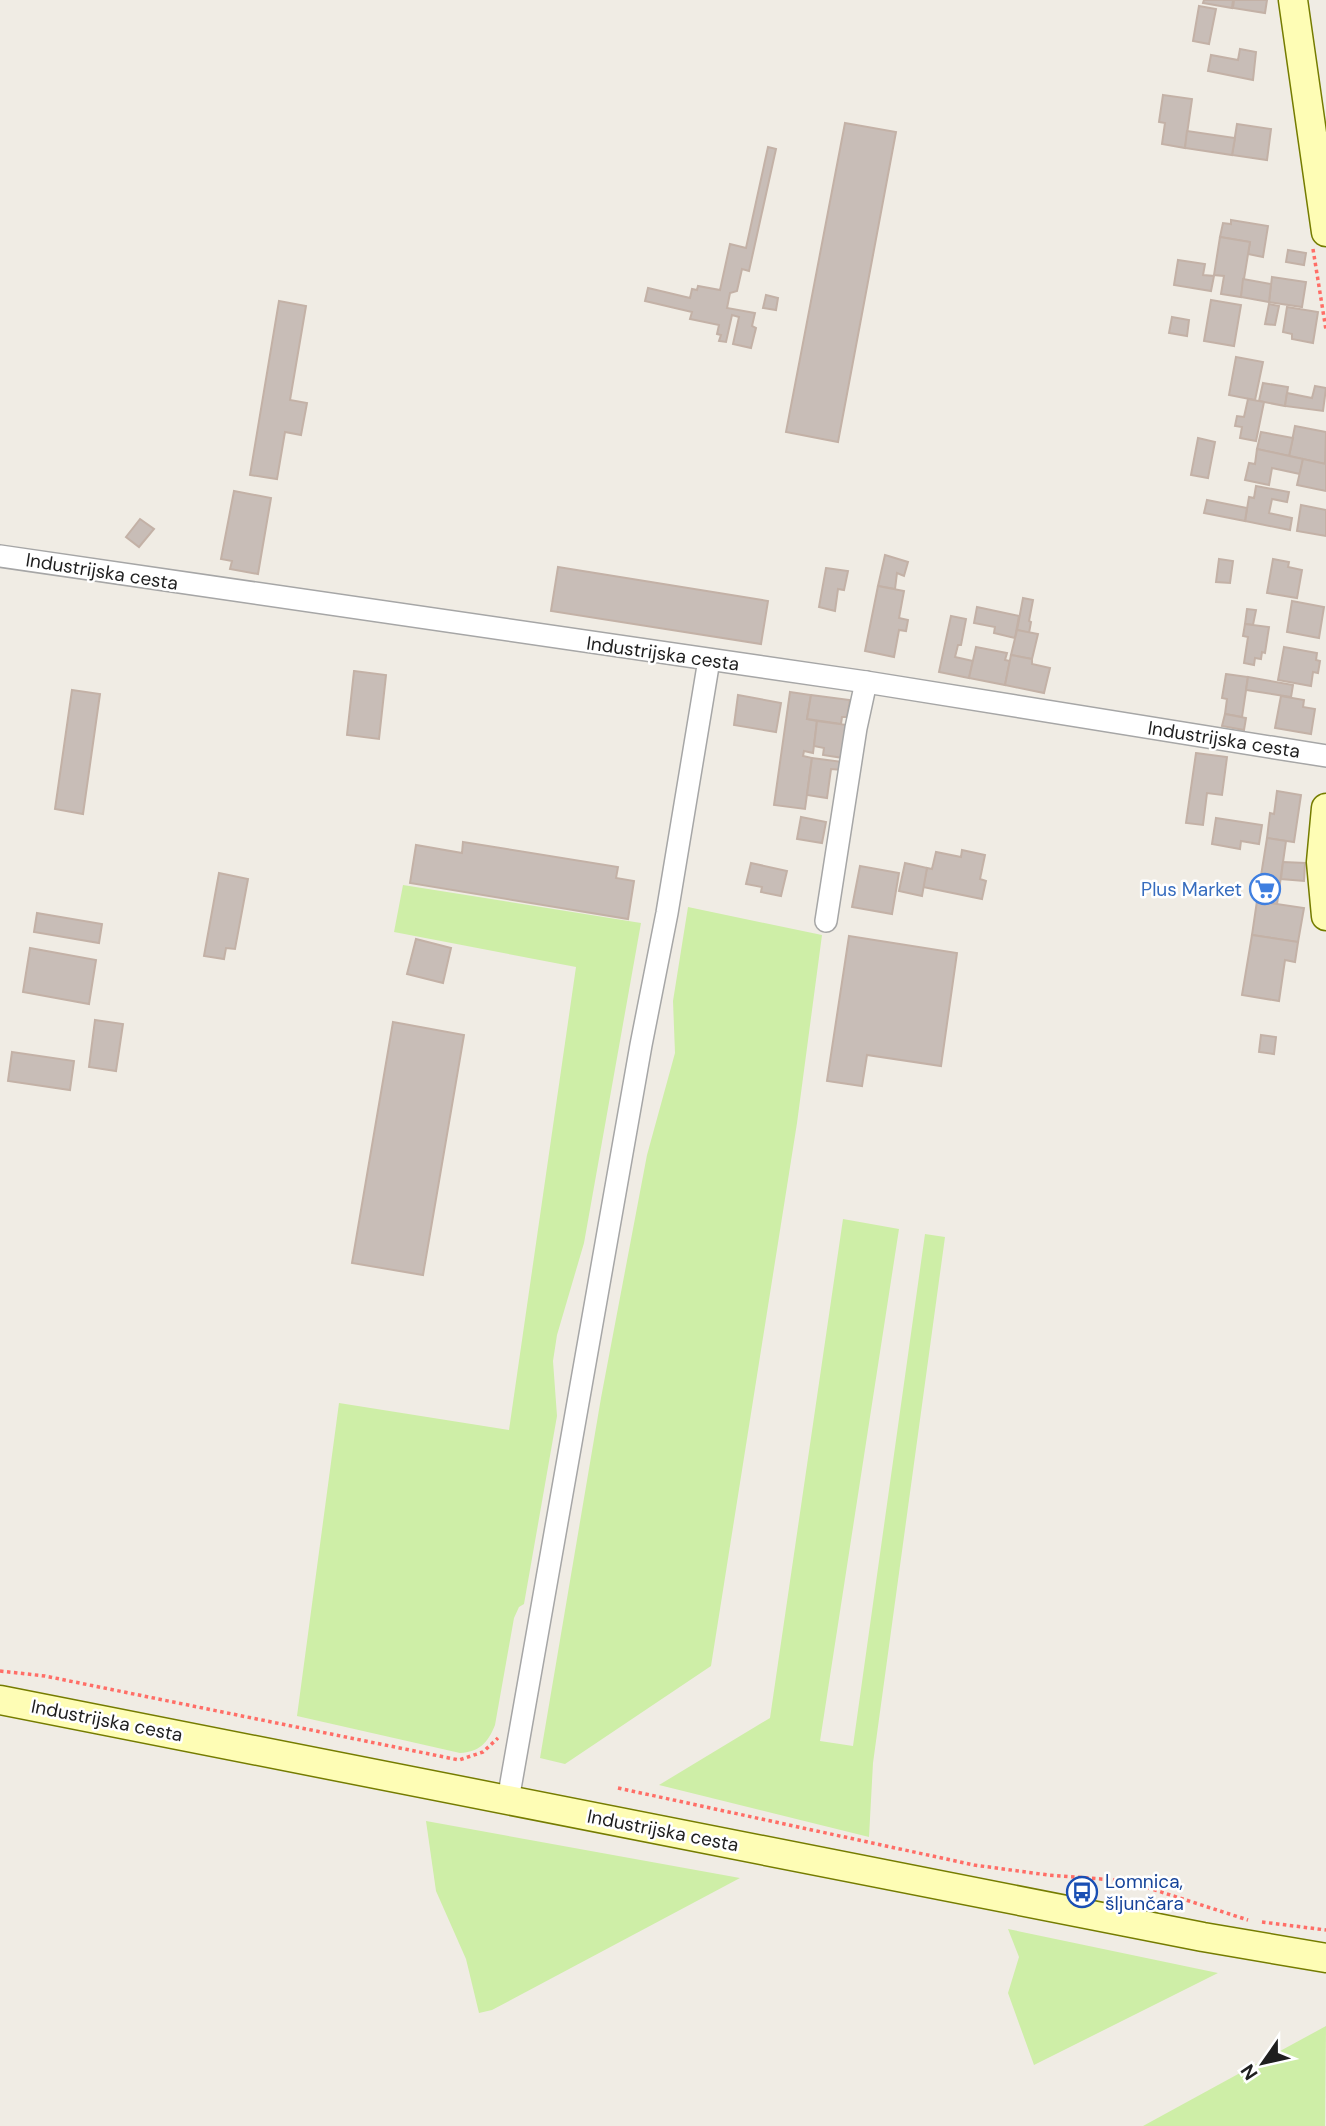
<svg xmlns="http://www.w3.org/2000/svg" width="1326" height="2126" font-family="'DM Sans',sans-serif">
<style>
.grass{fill:#ceeea7}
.building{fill:#c8bdb7;stroke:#c3b1a6;stroke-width:2}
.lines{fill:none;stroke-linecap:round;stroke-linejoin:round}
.minor-casing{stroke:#a6a6a6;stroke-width:24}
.secondary-casing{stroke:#757c00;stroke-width:31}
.path{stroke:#ff6e67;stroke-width:3.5;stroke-dasharray:3.5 3.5;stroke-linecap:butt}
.minor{stroke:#fff;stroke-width:21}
.secondary{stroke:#fefdb5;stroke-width:28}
.labels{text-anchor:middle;stroke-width:5;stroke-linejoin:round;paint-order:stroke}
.street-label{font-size:19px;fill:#1f1f1f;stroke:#fff}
.shop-label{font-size:19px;fill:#366cbe;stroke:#fff;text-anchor:end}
.transit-label{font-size:19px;fill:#164399;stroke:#fff;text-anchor:start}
</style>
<rect width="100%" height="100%" fill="#f0ece4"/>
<!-- grass -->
<g class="grass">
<path d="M403,885L641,923L584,1243L557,1335L553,1361L557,1416L524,1604L519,1607L514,1618L495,1725C488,1743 479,1752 460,1753L297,1716L339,1403L509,1430L576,967L394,932Z"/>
<polygon points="688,907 822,935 797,1123 711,1666 565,1764 540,1758 601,1398 647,1155 675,1053 673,1001"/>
<polygon points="843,1219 899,1229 820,1741 853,1746 925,1234 945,1237 873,1763 869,1837 659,1785 770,1718"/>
<polygon points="426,1821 740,1878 492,2010 479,2013 466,1959 436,1891"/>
<polygon points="1008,1929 1218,1973 1034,2065 1008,1993 1019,1957"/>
<polygon points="1326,2026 1325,2126 1143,2126"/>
</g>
<!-- building -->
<g class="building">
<polygon points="1204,0 1233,0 1232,8 1203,3"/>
<polygon points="1234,0 1267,0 1265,13 1233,8"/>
<polygon points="1199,6 1216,9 1209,44 1193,41"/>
<polygon points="1240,49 1256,52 1253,80 1208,71 1211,55 1238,60"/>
<polygon points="1163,95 1192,99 1185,148 1162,144 1165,123 1159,122"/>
<polygon points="845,123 896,132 838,442 786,432"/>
<polygon points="1237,124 1271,129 1267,160 1232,155"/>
<polygon points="1187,131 1235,138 1232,155 1185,148"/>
<polygon points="768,147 776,149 749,271 742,269 737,291 730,293 727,308 755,313 752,326 756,328 751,348 733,344 739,317 732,315 726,342 719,341 721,335 717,334 719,325 690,319 692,312 645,301 648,288 690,298 692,289 697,290 698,286 720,290 730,244 746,248"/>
<polygon points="1231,220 1268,226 1263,257 1248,254 1250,242 1220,237 1223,223 1231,224"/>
<polygon points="1220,237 1250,242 1241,297 1221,294 1224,276 1214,275"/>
<polygon points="1288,250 1306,253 1304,265 1286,262"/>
<polygon points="1178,260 1205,264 1203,275 1214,276 1211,291 1174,285"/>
<polygon points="1272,277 1306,282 1302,307 1269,302"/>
<polygon points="1243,279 1271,284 1269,302 1241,297"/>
<polygon points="766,295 778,298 776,310 763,308"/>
<polygon points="1211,300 1241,305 1234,346 1204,341"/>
<polygon points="279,301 306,306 290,400 307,403 301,435 285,432 277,479 250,475"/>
<polygon points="1269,304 1279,306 1275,325 1265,324"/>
<polygon points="1287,307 1318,312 1313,343 1292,339 1292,334 1283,332"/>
<polygon points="1172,317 1189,320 1187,336 1169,333"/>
<polygon points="1236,357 1263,362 1255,400 1229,395"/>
<polygon points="1263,383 1288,387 1285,406 1259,401"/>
<polygon points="1315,386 1326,388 1323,411 1285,406 1287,393 1312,398"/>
<polygon points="1248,399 1264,402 1256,441 1240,438 1242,427 1235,426 1237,416 1244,417"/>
<polygon points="1295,426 1326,432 1325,464 1289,456"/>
<polygon points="1261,432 1293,438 1289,456 1257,449"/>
<polygon points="1198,438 1215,442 1208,478 1191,475"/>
<polygon points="1257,449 1303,459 1300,474 1272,468 1269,485 1245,480 1249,463 1255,464"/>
<polygon points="1303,459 1326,464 1326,491 1297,485"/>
<polygon points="1256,486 1289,492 1287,502 1272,499 1269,513 1292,518 1290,530 1245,521 1249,497 1254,498"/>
<polygon points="234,491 271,498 258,574 230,569 232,561 221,559"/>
<polygon points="1207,500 1247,508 1245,521 1204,513"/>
<polygon points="1301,505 1326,510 1326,536 1297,531"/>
<polygon points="140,519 154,529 139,547 126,537"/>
<polygon points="885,555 908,562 904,576 897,573 895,589 878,586"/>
<polygon points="1219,559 1233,561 1230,583 1216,582"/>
<polygon points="1273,559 1289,562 1288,567 1302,570 1297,598 1267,593"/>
<polygon points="558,567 768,601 761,644 551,611"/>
<polygon points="826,568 848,571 844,590 838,589 835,611 819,607"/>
<polygon points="878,586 904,591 899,618 908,620 906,631 899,630 894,657 865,651"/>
<polygon points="1023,598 1033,600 1029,621 1031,622 1029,633 1017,630"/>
<polygon points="1292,601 1324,607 1319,638 1287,632"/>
<polygon points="977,607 1019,616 1015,638 994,633 995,627 974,623"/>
<polygon points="1247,609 1256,610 1253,625 1245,624"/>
<polygon points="951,616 966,619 961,645 958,645 955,657 973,661 969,678 939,672"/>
<polygon points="1245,624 1269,627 1265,653 1262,652 1261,659 1255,658 1254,665 1244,663 1248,637 1243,636"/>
<polygon points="1017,630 1038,634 1032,659 1011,655"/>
<polygon points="976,647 1007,653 1005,660 1010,661 1005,685 969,678"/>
<polygon points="1284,647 1317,653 1316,660 1320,661 1318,673 1313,672 1311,686 1278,680"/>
<polygon points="1011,655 1032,659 1032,664 1050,668 1044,693 1005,685"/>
<polygon points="354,671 386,675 379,739 347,735"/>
<polygon points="1226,674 1248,677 1242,717 1225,714 1227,699 1222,698"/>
<polygon points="1248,677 1293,685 1291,697 1246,690"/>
<polygon points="72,690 100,694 83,814 55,809"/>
<polygon points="790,692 811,695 807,719 817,721 813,753 804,751 803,756 812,758 805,809 774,805"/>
<polygon points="738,695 781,703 776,732 734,725"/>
<polygon points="811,695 850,700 847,717 842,717 841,724 807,719"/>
<polygon points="1281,696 1304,700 1303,707 1315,709 1311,734 1275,728"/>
<polygon points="1225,714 1246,718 1244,730 1222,726"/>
<polygon points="817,721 847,725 843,758 823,755 824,748 814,746"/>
<polygon points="1196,753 1227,757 1222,795 1207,793 1203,825 1186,823"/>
<polygon points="812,758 843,762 842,770 831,769 827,798 807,795"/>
<polygon points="1277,791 1301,795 1294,842 1267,838 1270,813 1274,814"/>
<polygon points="801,817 826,822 822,843 797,839"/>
<polygon points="1216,818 1262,825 1259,844 1241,841 1240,849 1212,844"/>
<polygon points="1267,838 1286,841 1277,904 1257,901"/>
<polygon points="463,842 618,867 616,878 634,881 628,919 410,883 416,845 462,853"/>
<polygon points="962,850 985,855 980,879 986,881 982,899 923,887 927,868 932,869 936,852 961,857"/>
<polygon points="1283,862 1305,863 1304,881 1281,879"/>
<polygon points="751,863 787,871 781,896 761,892 762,887 746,884"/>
<polygon points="905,863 927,868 922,896 899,891"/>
<polygon points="860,866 899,873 892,914 852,907"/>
<polygon points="219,873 248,879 235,949 226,948 224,959 204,956"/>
<polygon points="1257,901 1304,908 1298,942 1252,935"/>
<polygon points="37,913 102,924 99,943 34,932"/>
<polygon points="1252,935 1298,942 1295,962 1285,960 1279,1001 1242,995"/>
<polygon points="849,936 957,953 941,1066 867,1055 862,1086 827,1081"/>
<polygon points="416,939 451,948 443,983 407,974"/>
<polygon points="30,948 96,960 89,1004 23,992"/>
<polygon points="95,1020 123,1024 116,1071 89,1067"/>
<polygon points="393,1022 464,1035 423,1275 352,1263"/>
<polygon points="1261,1035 1276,1037 1274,1054 1259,1052"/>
<polygon points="12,1052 74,1061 70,1090 8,1081"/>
</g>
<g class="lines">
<!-- minor casing -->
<g class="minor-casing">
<g id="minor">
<polyline points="0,556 866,682 1326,756"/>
<polyline points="826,921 856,728 866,682"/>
<polyline points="508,1800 641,1045 667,913 709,660"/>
</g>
</g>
<!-- secondary casing -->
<g class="secondary-casing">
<g id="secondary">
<polyline points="1293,0 1326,232"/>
<polyline points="1326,808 1321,862 1326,916"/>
<polyline points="0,1700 1203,1937 1326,1958"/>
</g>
</g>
<!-- path -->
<g class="path">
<polyline points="1313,249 1326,330"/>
<polyline points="0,1671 45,1676 459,1760 483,1752 498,1738"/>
<polyline points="618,1788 974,1865 1048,1875 1127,1881 1248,1920"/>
<polyline points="1262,1922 1326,1930"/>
</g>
<!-- minor -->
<use href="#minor" class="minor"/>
<!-- secondary -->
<use href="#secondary" class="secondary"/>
</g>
<!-- icons -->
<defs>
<g id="supermarket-ring" transform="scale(1.575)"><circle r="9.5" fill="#fff" stroke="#3f7fe0" stroke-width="1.5"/><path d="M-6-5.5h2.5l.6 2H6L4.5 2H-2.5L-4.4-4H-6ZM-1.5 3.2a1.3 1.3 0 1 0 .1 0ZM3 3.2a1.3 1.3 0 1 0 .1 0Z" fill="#3f7fe0"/></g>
<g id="bus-ring" transform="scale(1.575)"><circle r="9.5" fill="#fff" stroke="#1a4fb4" stroke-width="1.5"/><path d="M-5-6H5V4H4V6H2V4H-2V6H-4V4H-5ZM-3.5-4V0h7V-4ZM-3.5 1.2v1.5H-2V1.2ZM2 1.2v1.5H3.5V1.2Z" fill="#1a4fb4"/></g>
</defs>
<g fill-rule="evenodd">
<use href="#supermarket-ring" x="1265" y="889"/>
<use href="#bus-ring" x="1082" y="1892"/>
</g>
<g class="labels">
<!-- street labels -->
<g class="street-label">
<text transform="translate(102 571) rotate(9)" y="7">Industrijska cesta</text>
<text transform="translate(663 653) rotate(8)" y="7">Industrijska cesta</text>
<text transform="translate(1224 739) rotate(9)" y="7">Industrijska cesta</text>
<text transform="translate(107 1720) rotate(11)" y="7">Industrijska cesta</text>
<text transform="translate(663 1830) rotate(11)" y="7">Industrijska cesta</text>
</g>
<!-- shop labels -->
<g class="shop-label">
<text x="1242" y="896">Plus Market</text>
</g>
<!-- transit labels -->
<g class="transit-label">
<text x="1105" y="1888">Lomnica,<tspan x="1105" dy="22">šljunčara</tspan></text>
</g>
</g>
<!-- north arrow -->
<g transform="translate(1263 2063) rotate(236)" stroke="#ffffff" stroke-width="5" paint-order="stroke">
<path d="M0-5L12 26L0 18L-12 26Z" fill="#1f1f1f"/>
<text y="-10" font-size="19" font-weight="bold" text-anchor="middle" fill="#1f1f1f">N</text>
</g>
</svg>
